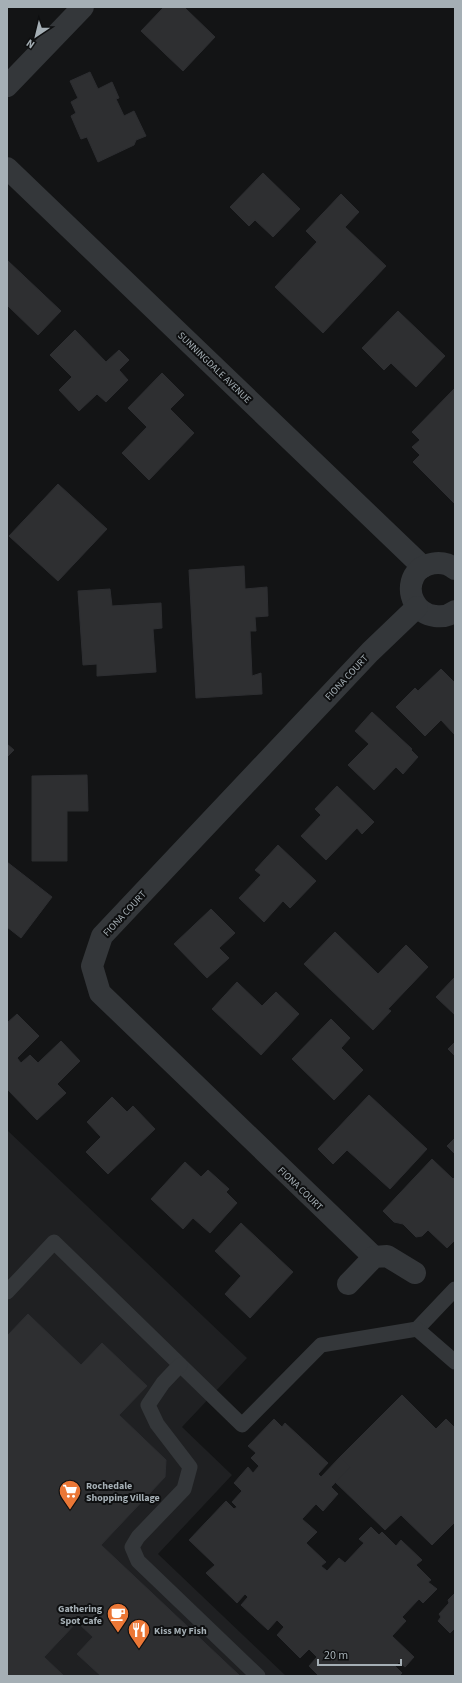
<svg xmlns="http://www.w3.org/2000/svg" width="462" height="1683" font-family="'Source Sans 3',sans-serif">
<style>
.built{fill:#1f2022}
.building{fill:#2e2f31;stroke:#2d2e31}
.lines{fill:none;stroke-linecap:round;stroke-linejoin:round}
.service{stroke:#34373a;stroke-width:15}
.minor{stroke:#34373a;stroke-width:22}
.labels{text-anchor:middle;stroke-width:4;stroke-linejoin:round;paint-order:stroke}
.street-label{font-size:10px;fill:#a5afb5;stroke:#0e0f10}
.poi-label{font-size:10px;font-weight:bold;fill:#a5afb5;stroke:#0e0f10;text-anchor:start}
</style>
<rect width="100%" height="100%" fill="#131415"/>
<!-- built -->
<polygon class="built" points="7,1130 247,1358 182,1427 232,1475 158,1554 286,1676 7,1676"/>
<!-- building -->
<g class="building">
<polygon points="164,7 184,7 215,37 183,71 141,31"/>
<polygon points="90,72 98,89 112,82 119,98 116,99 124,116 134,111 146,136 136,140 134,145 98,162 87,137 81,139 71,116 76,113 71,102 78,98 70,81"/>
<polygon points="263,173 300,209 273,237 255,220 249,226 230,207"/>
<polygon points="341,194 359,212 345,227 386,266 323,333 275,287 317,242 306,231"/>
<polygon points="7,260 61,311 38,335 7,305"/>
<polygon points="398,311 445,356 416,387 391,363 384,370 362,348"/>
<polygon points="75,330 106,362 119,350 129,360 119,370 128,380 106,402 97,394 79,411 59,390 72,377 50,355"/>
<polygon points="162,373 184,395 170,409 194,433 149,480 122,453 147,427 128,408"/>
<polygon points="455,388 455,502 454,503 413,462 420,455 412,447 420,440 412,432"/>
<polygon points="58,484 107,529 58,581 9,536"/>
<polygon points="244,566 245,589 267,587 268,616 255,617 256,631 250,631 252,676 261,673 262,694 196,698 189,570"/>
<polygon points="110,589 112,606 161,603 162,628 153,629 156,672 97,676 97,664 83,665 78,591"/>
<polygon points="441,669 455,683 455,735 441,720 425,736 396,707 415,688 418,691"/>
<polygon points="372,712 412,749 411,750 418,757 403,774 396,767 374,790 348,765 369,744 355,731"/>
<polygon points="7,744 14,750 7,757"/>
<polygon points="87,775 88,811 67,811 67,861 32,861 32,776"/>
<polygon points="337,786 374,822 362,834 357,828 326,860 301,836 321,815 315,809"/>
<polygon points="278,845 316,881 290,908 283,901 264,922 239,898 261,875 255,870"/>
<polygon points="7,862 52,897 21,938 7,927"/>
<polygon points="211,909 235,933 219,948 229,958 207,978 174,944"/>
<polygon points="335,932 378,974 406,945 428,967 388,1009 391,1011 373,1030 304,964"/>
<polygon points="455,977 455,1015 436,997"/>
<polygon points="237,982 262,1006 276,992 299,1014 261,1055 212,1009"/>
<polygon points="17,1014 39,1036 17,1058 21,1063 30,1055 38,1063 61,1041 80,1061 57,1084 66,1093 37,1120 7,1089 7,1023"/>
<polygon points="331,1019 350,1038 341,1048 363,1070 334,1100 292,1059"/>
<polygon points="455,1042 455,1056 448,1049"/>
<polygon points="369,1095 427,1149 390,1189 347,1150 333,1164 318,1149"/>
<polygon points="112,1097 127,1112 133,1106 155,1129 108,1174 86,1152 101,1137 87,1122"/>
<polygon points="455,1138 455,1154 447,1146"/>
<polygon points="432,1159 453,1179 455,1177 455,1240 447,1248 428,1230 422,1236 416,1237 403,1224 394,1222 383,1211"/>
<polygon points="185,1162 201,1177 208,1170 229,1189 226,1192 237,1203 210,1233 193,1218 183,1229 151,1199"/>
<polygon points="241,1223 293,1272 250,1318 225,1294 241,1276 215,1251"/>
<polygon points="28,1314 81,1365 102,1343 147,1386 119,1415 166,1460 165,1477 101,1545 240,1676 101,1676 77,1654 93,1637 77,1622 44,1657 64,1676 7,1676 7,1336"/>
<polygon points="402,1395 436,1429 446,1419 455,1428 455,1522 432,1545 401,1515 385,1530 335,1482 350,1467 340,1457"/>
<polygon points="274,1419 282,1427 285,1423 328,1463 318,1474 321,1477 340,1457 350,1467 331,1487 338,1494 323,1511 316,1504 302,1519 317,1532 306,1543 326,1562 321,1566 327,1571 339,1558 345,1563 364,1543 359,1539 371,1527 379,1535 382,1532 396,1546 401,1540 422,1560 416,1565 431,1580 428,1582 437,1589 423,1603 419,1599 402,1617 406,1621 392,1636 414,1657 405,1667 399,1662 395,1666 402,1673 399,1676 319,1676 309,1666 317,1657 309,1649 300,1658 277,1635 284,1627 277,1620 268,1630 241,1605 248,1597 245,1594 237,1603 206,1573 215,1565 189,1540 226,1501 234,1509 237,1507 232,1502 242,1491 234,1483 248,1467 253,1473 259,1466 251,1458 256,1453 248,1446"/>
<polygon points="455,1593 455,1628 450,1633 438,1621 441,1617 439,1614 449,1603 448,1600"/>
</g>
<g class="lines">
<!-- service -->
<g class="service">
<polyline points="7,1292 54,1242 242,1425 321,1345 417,1329 455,1289"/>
<polyline points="417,1329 455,1362"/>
<polyline points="180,1365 163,1383 148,1405 157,1424 190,1467 184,1489 138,1537 132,1547 138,1561 258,1676"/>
</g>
<!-- minor -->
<g class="minor">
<polyline points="7,86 83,7"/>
<polyline points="7,168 423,567"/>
<path d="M455,569C443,559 422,562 414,576C405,593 416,614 435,616C442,617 449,616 455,611"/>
<polyline points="374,1257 100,993 92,966 102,936 370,652 417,607"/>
<polyline points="348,1284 374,1257 387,1256 415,1273"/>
</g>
</g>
<!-- icons -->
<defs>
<g id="supermarket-pin" transform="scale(1.15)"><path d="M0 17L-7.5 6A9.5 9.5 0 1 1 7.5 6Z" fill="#eb7736" stroke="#0e0f10"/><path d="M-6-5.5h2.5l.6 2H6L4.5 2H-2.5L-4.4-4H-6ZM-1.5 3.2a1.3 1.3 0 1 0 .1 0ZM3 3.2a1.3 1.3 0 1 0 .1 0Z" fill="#fff"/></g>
<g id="cafe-pin" transform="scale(1.15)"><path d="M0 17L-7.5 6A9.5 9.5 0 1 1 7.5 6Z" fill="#eb7736" stroke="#0e0f10"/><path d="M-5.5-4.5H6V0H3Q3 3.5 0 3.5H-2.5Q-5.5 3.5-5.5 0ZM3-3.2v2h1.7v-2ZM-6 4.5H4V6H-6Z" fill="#fff"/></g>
<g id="restaurant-pin" transform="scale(1.15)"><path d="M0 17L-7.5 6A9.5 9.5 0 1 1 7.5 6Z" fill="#eb7736" stroke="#0e0f10"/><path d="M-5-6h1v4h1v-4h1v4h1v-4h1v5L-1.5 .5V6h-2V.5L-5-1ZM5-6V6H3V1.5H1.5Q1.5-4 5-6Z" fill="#fff"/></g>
</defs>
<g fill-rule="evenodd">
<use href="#supermarket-pin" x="70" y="1491"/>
<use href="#cafe-pin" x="118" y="1614"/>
<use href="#restaurant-pin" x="139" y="1630"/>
</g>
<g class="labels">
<!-- street labels -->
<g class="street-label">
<text transform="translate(215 367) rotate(44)" y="4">SUNNINGDALE AVENUE</text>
<text transform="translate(346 677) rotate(-47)" y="4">FIONA COURT</text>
<text transform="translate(124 913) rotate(-47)" y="4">FIONA COURT</text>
<text transform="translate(301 1188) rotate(44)" y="4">FIONA COURT</text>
</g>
<!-- poi labels -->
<g class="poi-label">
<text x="86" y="1489">Rochedale<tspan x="86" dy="12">Shopping Village</tspan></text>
<text x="102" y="1612" text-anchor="end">Gathering<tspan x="102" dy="12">Spot Cafe</tspan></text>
<text x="154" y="1634">Kiss My Fish</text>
</g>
</g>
<!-- border -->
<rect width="462" height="1683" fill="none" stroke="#a5afb5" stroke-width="16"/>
<!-- north arrow -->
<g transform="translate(36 36) rotate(215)" stroke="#0e0f10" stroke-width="3" paint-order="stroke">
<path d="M0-3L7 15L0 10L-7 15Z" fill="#a5afb5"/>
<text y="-6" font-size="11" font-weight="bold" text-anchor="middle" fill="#a5afb5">N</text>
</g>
<!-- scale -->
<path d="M318 1659v6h83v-6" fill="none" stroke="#a5afb5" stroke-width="2"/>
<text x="324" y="1659" font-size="12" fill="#a5afb5" stroke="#0e0f10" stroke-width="3" paint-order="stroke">20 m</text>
</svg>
